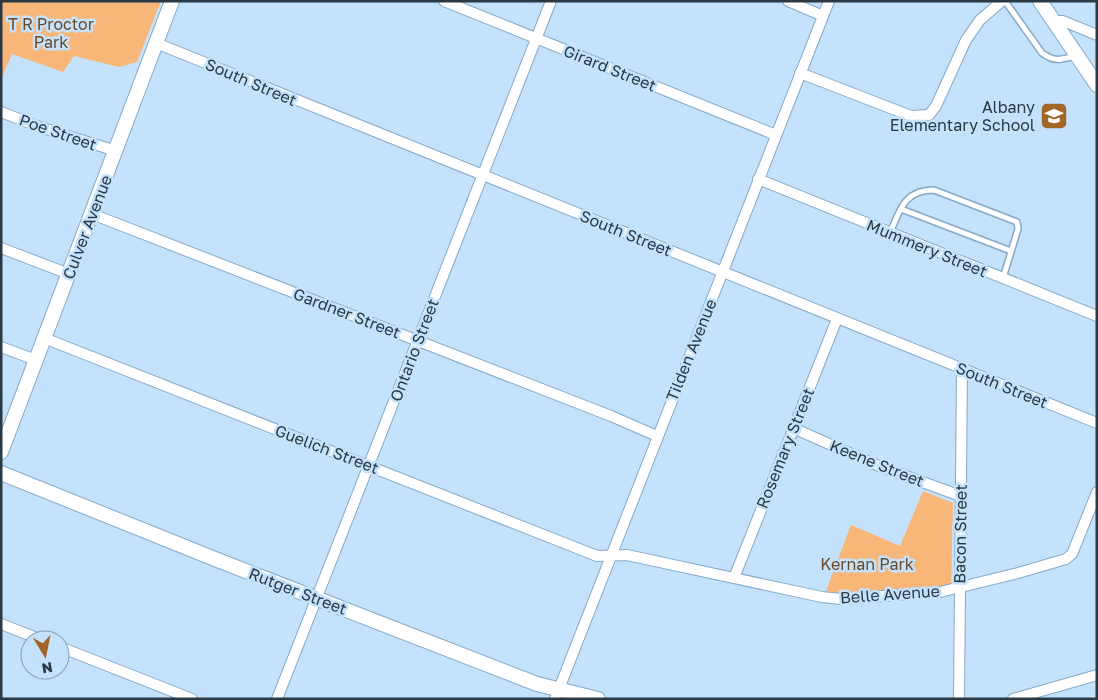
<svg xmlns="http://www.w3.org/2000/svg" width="1098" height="700" font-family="'Golos Text',sans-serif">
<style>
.green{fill:#f8b678}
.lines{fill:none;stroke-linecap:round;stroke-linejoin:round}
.lane-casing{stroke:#85a9c7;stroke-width:8}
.street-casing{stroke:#85a9c7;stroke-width:12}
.secondary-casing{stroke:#85a9c7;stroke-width:16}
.lane{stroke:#fff;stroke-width:5}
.street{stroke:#fff;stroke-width:10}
.secondary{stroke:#fff;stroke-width:14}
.labels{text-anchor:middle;stroke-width:5;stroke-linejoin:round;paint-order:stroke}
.park-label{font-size:16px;fill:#6c4824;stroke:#c4e2fb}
.street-label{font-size:16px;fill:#2a3946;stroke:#c4e2fb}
.poi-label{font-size:16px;fill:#2a3946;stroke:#c4e2fb;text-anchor:end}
</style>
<rect width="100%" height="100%" fill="#c4e2fb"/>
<!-- green -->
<g class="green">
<polygon points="1,1 161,1 137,62 119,67 74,56 63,72 12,54 1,79"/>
<polygon points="923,491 953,503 951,586 846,594 826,591 851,525 900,546"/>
</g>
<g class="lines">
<!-- lane casing -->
<g class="lane-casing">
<g id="lane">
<path d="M1005,1L1042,53C1054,62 1061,60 1075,56"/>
<polyline points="901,209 1011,251"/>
<path d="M890,233C900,210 904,190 934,190L1017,222L1018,229L1003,278"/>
</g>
</g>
<!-- street casing -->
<g class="street-casing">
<g id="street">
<polyline points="444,1 776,135"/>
<polyline points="788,1 823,16"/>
<polyline points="1054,21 1063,21 1097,35"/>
<polyline points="156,43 1097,423"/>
<polyline points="800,73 911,116 929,115 936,106 966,40 980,20 1002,1"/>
<polyline points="1,112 40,127 116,151"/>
<polyline points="758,179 1097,316"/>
<polyline points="92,214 611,416 657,436"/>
<polyline points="1,248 69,274"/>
<polyline points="44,338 597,556 627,555 822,597 841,599 940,592 1018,573 1066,559 1072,554 1097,492"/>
<polyline points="1,347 36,360"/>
<polyline points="793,428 881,467 961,496"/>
<polyline points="734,578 837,319"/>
<polyline points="1,624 42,640"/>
<polyline points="60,647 192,699"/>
<polyline points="277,699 551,1"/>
<polyline points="555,699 829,1"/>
<polyline points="959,699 962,369"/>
<polyline points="1013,699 1097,675"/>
</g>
</g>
<!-- secondary casing -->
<g class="secondary-casing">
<g id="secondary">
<polyline points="1040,1 1097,85"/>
<polyline points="1,452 172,1"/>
<polyline points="1,473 220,561 537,684 598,699"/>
</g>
</g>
<!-- lane -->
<use href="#lane" class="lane"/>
<!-- street -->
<use href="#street" class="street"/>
<!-- secondary -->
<use href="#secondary" class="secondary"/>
</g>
<!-- icons -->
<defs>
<g id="school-square" transform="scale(1.4375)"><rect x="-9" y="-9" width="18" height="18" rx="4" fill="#a26728" stroke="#c4e2fb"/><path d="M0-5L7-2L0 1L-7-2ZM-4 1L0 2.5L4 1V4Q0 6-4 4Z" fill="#fff"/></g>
</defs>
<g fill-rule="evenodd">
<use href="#school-square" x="1054" y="116"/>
</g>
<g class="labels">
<!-- park labels -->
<g class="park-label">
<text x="51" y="30">T R Proctor<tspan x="51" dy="18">Park</tspan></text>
<text x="867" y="570">Kernan Park</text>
</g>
<!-- street labels -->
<g class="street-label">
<text transform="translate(610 68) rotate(22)" y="6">Girard Street</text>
<text transform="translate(251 82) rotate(23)" y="6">South Street</text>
<text transform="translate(58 132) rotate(19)" y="6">Poe Street</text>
<text transform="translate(87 227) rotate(-69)" y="6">Culver Avenue</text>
<text transform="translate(626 233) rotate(22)" y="6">South Street</text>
<text transform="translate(927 248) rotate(22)" y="6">Mummery Street</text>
<text transform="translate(347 313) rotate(21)" y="6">Gardner Street</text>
<text transform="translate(414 350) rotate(-69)" y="6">Ontario Street</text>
<text transform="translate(691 350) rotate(-68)" y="6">Tilden Avenue</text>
<text transform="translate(1002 385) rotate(22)" y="6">South Street</text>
<text transform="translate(785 448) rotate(-68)" y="6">Rosemary Street</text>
<text transform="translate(327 449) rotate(21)" y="6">Guelich Street</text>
<text transform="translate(877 463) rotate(22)" y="6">Keene Street</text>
<text transform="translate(960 534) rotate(-89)" y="6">Bacon Street</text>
<text transform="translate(298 591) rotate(21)" y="6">Rutger Street</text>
<text transform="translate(890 594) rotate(-4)" y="6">Belle Avenue</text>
</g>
<!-- poi labels -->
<g class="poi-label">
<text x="1035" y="113">Albany<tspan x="1035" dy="18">Elementary School</tspan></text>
</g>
</g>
<!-- border -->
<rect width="1098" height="700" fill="none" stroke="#2a3946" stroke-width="5"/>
<!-- north arrow -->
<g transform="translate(45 655) rotate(170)"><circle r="24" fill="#c4e2fb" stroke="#869eb3"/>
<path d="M0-4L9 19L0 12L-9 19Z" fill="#a26728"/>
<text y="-8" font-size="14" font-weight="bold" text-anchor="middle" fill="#2a3946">N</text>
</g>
</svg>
